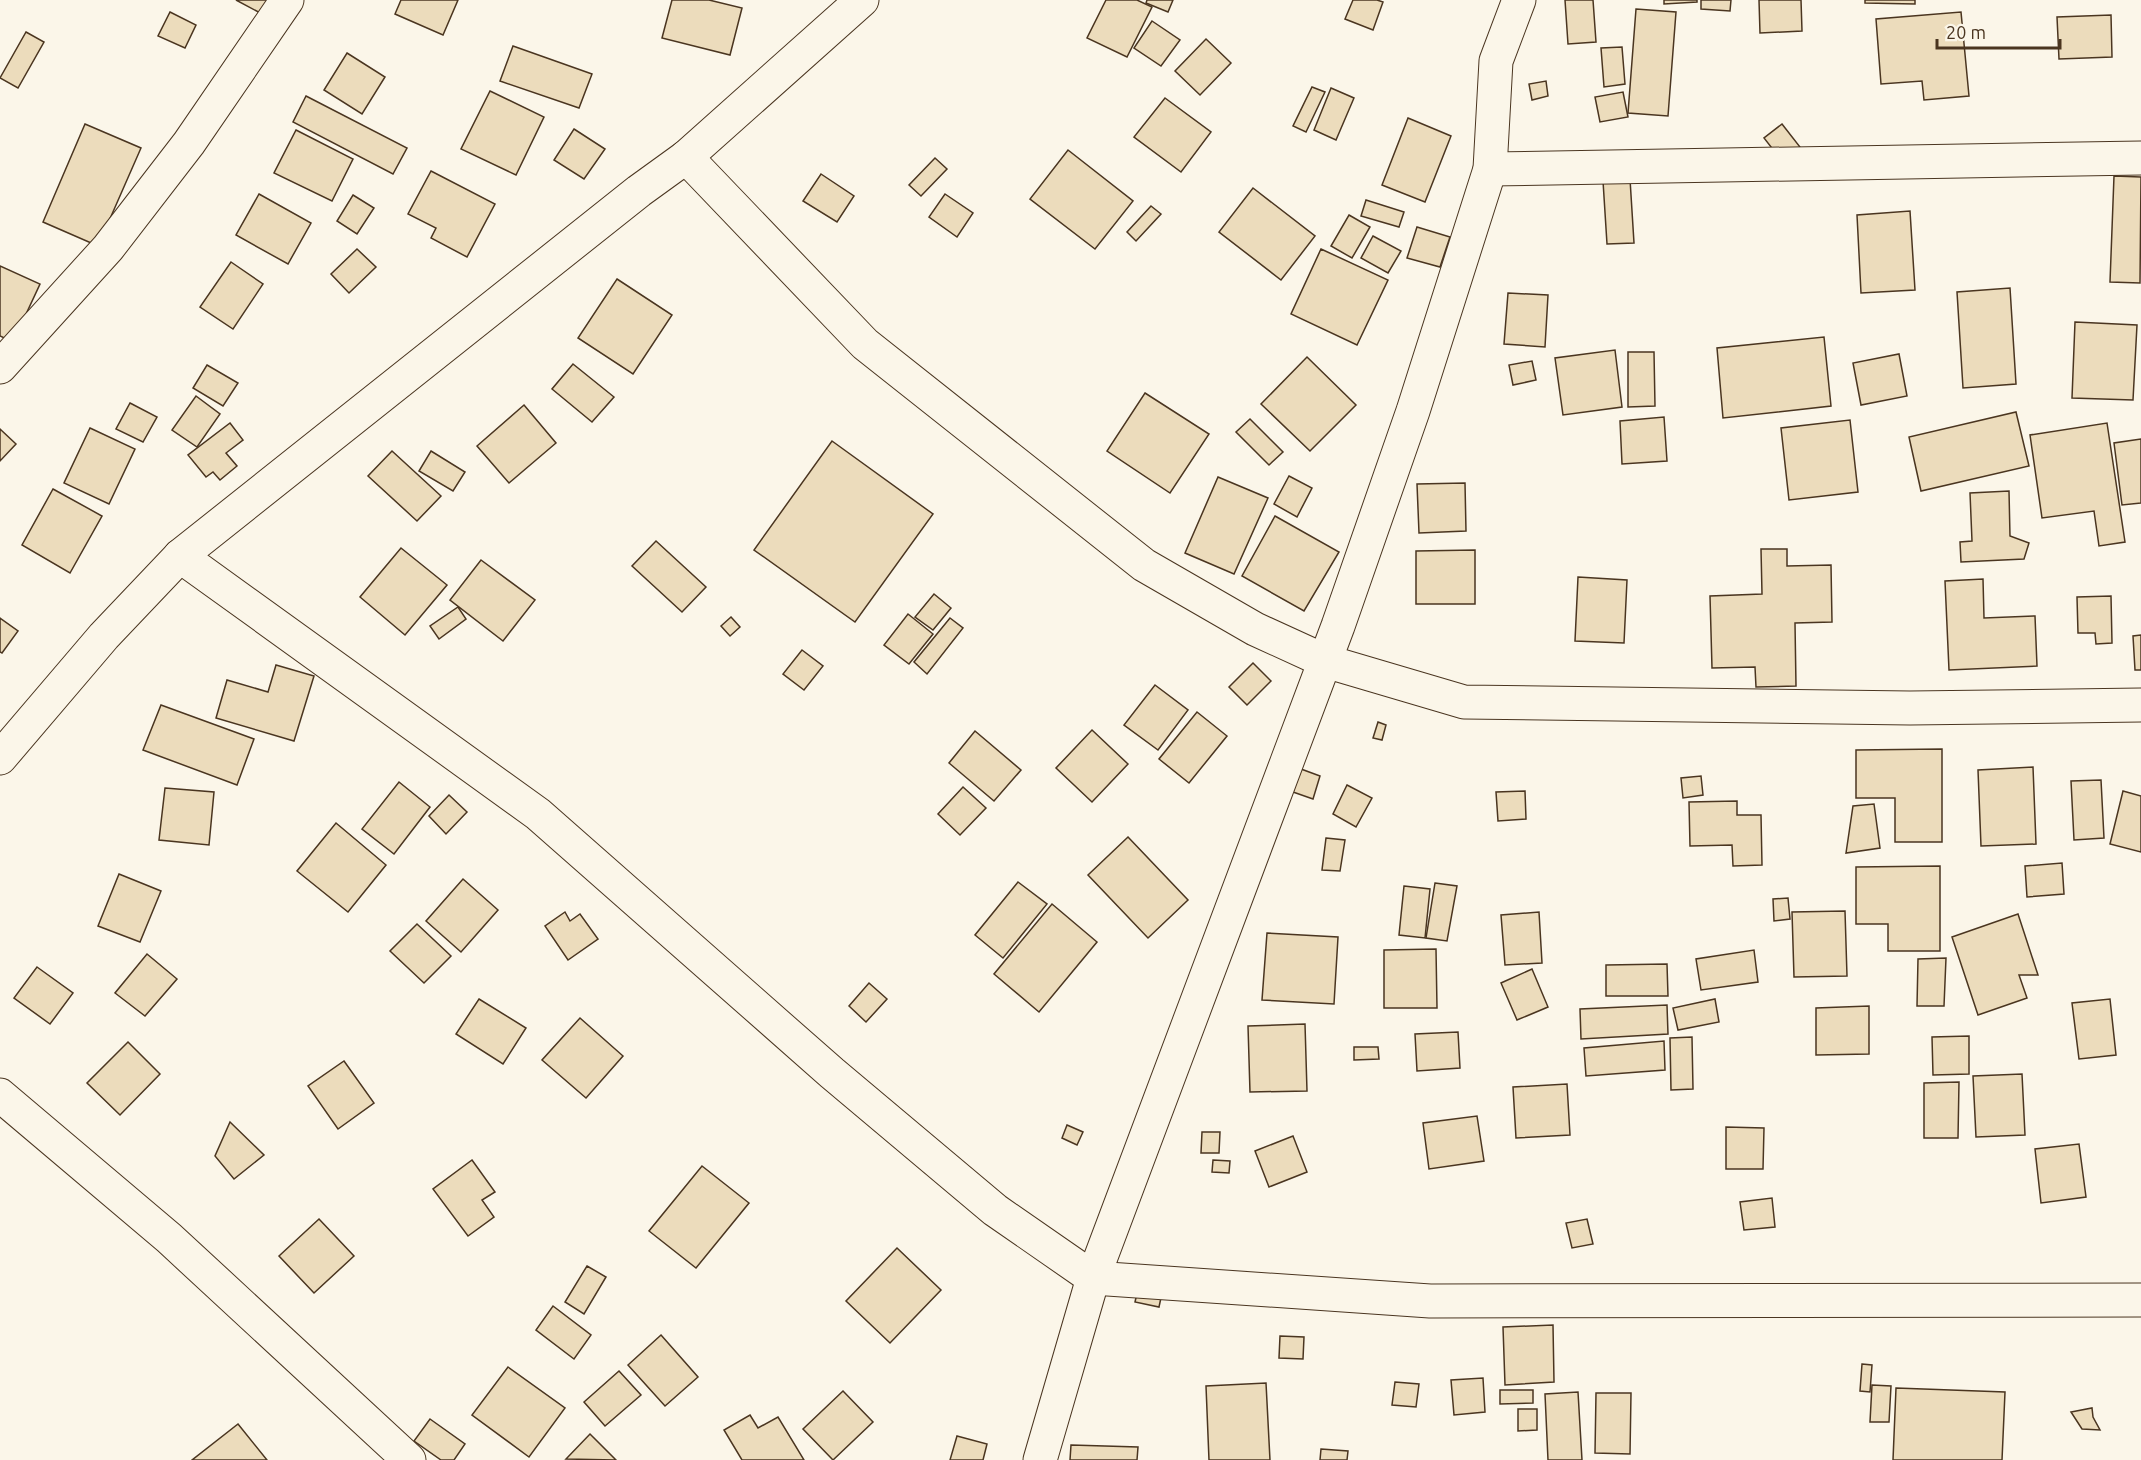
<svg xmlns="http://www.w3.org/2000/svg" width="2141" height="1460" font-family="Ubuntu,sans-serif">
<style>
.building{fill:#ecdcbc;stroke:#4a3520;stroke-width:1.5}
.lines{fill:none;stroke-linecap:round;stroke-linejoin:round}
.minor-casing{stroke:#4a3520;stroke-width:35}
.minor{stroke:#fbf6e9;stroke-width:33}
</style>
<rect width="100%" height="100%" fill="#fbf6e9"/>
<!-- building -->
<g class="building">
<polygon points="236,0 269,0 262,14"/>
<polygon points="401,0 458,0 443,35 395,14"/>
<polygon points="672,0 709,0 742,8 730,55 662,38"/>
<polygon points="1106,0 1137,0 1152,7 1127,57 1087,38"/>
<polygon points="1147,0 1173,0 1168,12 1146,3"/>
<polygon points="1353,0 1377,0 1383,2 1373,30 1345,19"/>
<polygon points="1565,0 1593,0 1596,42 1568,44"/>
<polygon points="1664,0 1697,0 1697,2 1664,4"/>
<polygon points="1701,0 1731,0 1730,11 1701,9"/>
<polygon points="1759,0 1801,0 1802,31 1760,33"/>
<polygon points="1865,0 1915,0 1915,4 1865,3"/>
<polygon points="1636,9 1676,12 1668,116 1628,113"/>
<polygon points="170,12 196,25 185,48 158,36"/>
<polygon points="1961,12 1969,96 1924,100 1922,81 1881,84 1876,19"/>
<polygon points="2111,15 2112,57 2059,59 2057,17"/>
<polygon points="1152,21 1180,40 1161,66 1134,48"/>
<polygon points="26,32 44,42 18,88 0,78"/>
<polygon points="1206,39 1231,63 1200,95 1175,71"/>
<polygon points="513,46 592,74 579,108 500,81"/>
<polygon points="1622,47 1625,84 1604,87 1601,48"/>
<polygon points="347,53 385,77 362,114 324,90"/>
<polygon points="1546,81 1548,96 1532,100 1529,84"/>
<polygon points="1312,87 1325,92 1306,132 1293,126"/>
<polygon points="1331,88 1354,98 1336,140 1314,130"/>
<polygon points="490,91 544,117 516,175 461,149"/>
<polygon points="1623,92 1628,117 1600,122 1595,97"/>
<polygon points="306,96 407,148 393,174 293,122"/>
<polygon points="1165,98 1211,132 1181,172 1134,137"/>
<polygon points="1408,118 1451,136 1425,202 1382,185"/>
<polygon points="85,124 141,148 98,246 43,222"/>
<polygon points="1782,124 1800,147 1782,161 1764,138"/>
<polygon points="574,129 605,149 584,179 554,160"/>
<polygon points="296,130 353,159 332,201 274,173"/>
<polygon points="1068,150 1133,201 1095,249 1030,199"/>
<polygon points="935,158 947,169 921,196 909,185"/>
<polygon points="431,171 495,204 467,257 431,238 436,228 408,214"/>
<polygon points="821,174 854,196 837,222 803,201"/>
<polygon points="2114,176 2141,177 2140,283 2110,282"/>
<polygon points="1630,179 1634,243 1607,244 1603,181"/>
<polygon points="1253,188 1315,236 1281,280 1219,232"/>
<polygon points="259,194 311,223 288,264 236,235"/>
<polygon points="945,194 973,213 957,237 929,217"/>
<polygon points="353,195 374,208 357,234 337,221"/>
<polygon points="1366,200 1404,212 1399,227 1361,216"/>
<polygon points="1151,206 1161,214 1136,241 1127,232"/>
<polygon points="1910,211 1915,290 1861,293 1857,215"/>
<polygon points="1349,215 1370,227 1352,258 1331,246"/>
<polygon points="1417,227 1450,237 1440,267 1407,258"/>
<polygon points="1373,236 1401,251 1388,273 1361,258"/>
<polygon points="357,249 376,267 349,293 331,274"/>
<polygon points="1321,249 1388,280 1357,345 1291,314"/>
<polygon points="231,262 263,284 233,329 200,307"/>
<polygon points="0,266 40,284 13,342 0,336"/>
<polygon points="617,279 672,315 633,374 578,338"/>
<polygon points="2010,288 2016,384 1963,388 1957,292"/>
<polygon points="1508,293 1548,295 1545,347 1504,344"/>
<polygon points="2075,322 2137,325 2133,400 2072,398"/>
<polygon points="1824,337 1831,406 1723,418 1717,348"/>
<polygon points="1615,350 1622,407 1563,415 1555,358"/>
<polygon points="1628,352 1654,352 1655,406 1628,407"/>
<polygon points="1899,354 1907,396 1861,405 1853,363"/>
<polygon points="1307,357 1356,405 1310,451 1261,404"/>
<polygon points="1532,361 1536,380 1513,385 1509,365"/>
<polygon points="573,364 614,397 592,422 552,389"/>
<polygon points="207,365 238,383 223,406 193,388"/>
<polygon points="1145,393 1209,434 1170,493 1107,451"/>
<polygon points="196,396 220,414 197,447 172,430"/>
<polygon points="130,403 157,417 143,442 116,429"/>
<polygon points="524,405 556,443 509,483 477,446"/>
<polygon points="2016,412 2029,466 1921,491 1909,437"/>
<polygon points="1664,417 1667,461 1622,464 1620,421"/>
<polygon points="1250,419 1283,452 1269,465 1236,432"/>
<polygon points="1850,420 1858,492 1789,500 1781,428"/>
<polygon points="230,423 243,440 226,453 237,466 220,480 213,472 206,477 188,455"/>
<polygon points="2107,423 2125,542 2099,546 2094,511 2042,518 2030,435"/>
<polygon points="90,428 135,449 109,504 64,483"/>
<polygon points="0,429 16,444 0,461"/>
<polygon points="2141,439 2141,503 2122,505 2114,443"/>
<polygon points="832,441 933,514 855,622 754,550"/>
<polygon points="392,451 441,496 417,521 368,476"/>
<polygon points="431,451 465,472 453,491 419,471"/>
<polygon points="1289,476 1312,488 1297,517 1274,504"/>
<polygon points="1218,477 1268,498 1234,574 1185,553"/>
<polygon points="1465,483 1466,531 1419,533 1417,484"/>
<polygon points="53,489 102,516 70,573 22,545"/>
<polygon points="2009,491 2010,536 2029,543 2024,559 1961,562 1960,542 1972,541 1970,493"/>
<polygon points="1275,516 1339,552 1304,611 1242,576"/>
<polygon points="656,541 706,587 682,612 632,566"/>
<polygon points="401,548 447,585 405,635 360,597"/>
<polygon points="1761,549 1787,549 1787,566 1831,565 1832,622 1795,623 1796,686 1756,687 1755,667 1712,668 1710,596 1762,594"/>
<polygon points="1475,550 1475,604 1416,604 1416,551"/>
<polygon points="481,560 535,600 503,641 450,600"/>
<polygon points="1578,577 1627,580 1624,643 1575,641"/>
<polygon points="1983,579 1984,618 2035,616 2037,666 1949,670 1945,581"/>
<polygon points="934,594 951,608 933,630 915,617"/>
<polygon points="2111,596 2112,643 2096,644 2095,633 2078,633 2077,597"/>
<polygon points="458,607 466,619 439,639 430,626"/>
<polygon points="908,614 933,634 909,664 884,645"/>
<polygon points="731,617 740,627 730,636 721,626"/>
<polygon points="0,618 18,631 2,653 0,652"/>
<polygon points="950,618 963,628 927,674 914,662"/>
<polygon points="2141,635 2141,670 2135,670 2133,636"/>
<polygon points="802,650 823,666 804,690 783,674"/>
<polygon points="1253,663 1271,681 1247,705 1229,687"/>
<polygon points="276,665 314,676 294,741 216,718 227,680 268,692"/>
<polygon points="1155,685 1188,710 1158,750 1124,725"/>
<polygon points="161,705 254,739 237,785 143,750"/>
<polygon points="1197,712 1227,736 1189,783 1159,759"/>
<polygon points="1378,722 1386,725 1382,740 1373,738"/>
<polygon points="1092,730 1128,764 1092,802 1056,768"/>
<polygon points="975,731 1021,770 994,801 949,763"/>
<polygon points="1942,749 1942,842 1895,842 1895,798 1856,798 1856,750"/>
<polygon points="2033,767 2036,844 1981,846 1978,770"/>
<polygon points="1301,769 1320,776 1313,799 1293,792"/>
<polygon points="1701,776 1703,795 1683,798 1681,778"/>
<polygon points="2101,780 2104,838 2074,840 2071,781"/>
<polygon points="399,782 430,807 394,854 362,829"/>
<polygon points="1347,785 1372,798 1356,827 1333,814"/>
<polygon points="963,787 986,808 960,835 938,814"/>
<polygon points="165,788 214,792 209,845 159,840"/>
<polygon points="1525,791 1526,819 1498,821 1496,792"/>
<polygon points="2123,791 2141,796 2141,852 2110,844"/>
<polygon points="449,795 467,812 446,834 429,816"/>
<polygon points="1737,801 1737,815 1761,815 1762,865 1733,866 1732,845 1690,846 1689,802"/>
<polygon points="1874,804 1880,848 1846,853 1853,806"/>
<polygon points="336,823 386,865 348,912 297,871"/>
<polygon points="1128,837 1188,900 1148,938 1088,875"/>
<polygon points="1326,838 1345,840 1340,871 1322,870"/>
<polygon points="2062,863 2064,894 2027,897 2025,866"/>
<polygon points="1940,866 1940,951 1888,951 1888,924 1856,924 1856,867"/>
<polygon points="119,874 161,891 140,942 98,926"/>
<polygon points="463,879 498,910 461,952 426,921"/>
<polygon points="1018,882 1047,904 1003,958 975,935"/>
<polygon points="1435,883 1457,886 1447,941 1426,938"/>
<polygon points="1404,886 1430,889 1425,938 1399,935"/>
<polygon points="1788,898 1790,919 1774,921 1773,899"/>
<polygon points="1052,904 1097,942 1039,1012 994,974"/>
<polygon points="1845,911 1847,976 1794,977 1792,912"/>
<polygon points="565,912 570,921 580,914 598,939 568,960 545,926"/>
<polygon points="1539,912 1542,963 1505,965 1501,915"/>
<polygon points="2018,914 2038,975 2019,975 2027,998 1978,1015 1952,937"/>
<polygon points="417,924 451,956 424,983 390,951"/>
<polygon points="1267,933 1338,937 1334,1004 1262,1000"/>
<polygon points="1436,949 1437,1008 1384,1008 1384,950"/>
<polygon points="1754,950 1758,982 1701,990 1696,959"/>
<polygon points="147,954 177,979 145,1016 115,993"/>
<polygon points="1946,958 1944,1006 1917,1006 1918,959"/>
<polygon points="1667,964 1668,996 1606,996 1606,965"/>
<polygon points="37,967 73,993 50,1024 14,998"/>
<polygon points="1532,969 1548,1007 1517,1020 1501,983"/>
<polygon points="869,983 887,999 866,1022 849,1006"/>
<polygon points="479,999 526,1028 503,1064 456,1034"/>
<polygon points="1715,999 1719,1022 1678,1030 1673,1008"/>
<polygon points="2110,999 2116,1055 2079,1059 2072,1003"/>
<polygon points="1667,1005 1668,1034 1581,1039 1580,1009"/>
<polygon points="1869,1006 1869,1054 1816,1055 1816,1008"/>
<polygon points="580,1018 623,1056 586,1098 542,1060"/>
<polygon points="1305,1024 1307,1091 1250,1092 1248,1026"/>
<polygon points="1458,1032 1460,1068 1417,1071 1415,1034"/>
<polygon points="1969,1036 1969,1074 1933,1075 1932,1037"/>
<polygon points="1692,1037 1693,1089 1671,1090 1670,1038"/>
<polygon points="1664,1041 1665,1070 1586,1076 1584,1048"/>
<polygon points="128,1042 160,1074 120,1115 87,1083"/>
<polygon points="1354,1047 1378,1047 1379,1059 1354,1060"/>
<polygon points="344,1061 374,1103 338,1129 308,1086"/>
<polygon points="2022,1074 2025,1135 1976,1137 1973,1076"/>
<polygon points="1959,1082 1958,1138 1924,1138 1924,1083"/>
<polygon points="1567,1084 1570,1135 1516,1138 1513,1087"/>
<polygon points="1477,1116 1484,1161 1429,1169 1423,1123"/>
<polygon points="230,1122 264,1155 234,1179 215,1156"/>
<polygon points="1067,1125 1083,1132 1077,1145 1062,1138"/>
<polygon points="1726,1127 1764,1128 1763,1169 1726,1169"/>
<polygon points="1202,1132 1220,1132 1219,1153 1201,1153"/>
<polygon points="1293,1136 1307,1172 1269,1187 1255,1151"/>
<polygon points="2079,1144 2086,1197 2041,1203 2035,1149"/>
<polygon points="472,1160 495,1192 482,1200 494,1217 468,1236 433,1189"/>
<polygon points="1213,1160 1230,1161 1229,1173 1212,1172"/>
<polygon points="702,1166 749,1203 696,1268 649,1231"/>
<polygon points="1772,1198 1775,1227 1744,1230 1740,1202"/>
<polygon points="319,1219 354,1256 314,1293 279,1256"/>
<polygon points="1587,1219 1593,1244 1572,1248 1566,1223"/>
<polygon points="897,1248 941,1290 890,1343 846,1301"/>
<polygon points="587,1266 606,1277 584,1314 565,1302"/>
<polygon points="1138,1289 1162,1293 1159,1307 1135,1302"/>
<polygon points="553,1306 591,1335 574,1359 536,1330"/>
<polygon points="1553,1325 1554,1382 1505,1385 1503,1327"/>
<polygon points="661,1335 698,1377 665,1406 628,1365"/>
<polygon points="1280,1336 1304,1337 1303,1359 1279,1358"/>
<polygon points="1862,1364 1872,1365 1870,1392 1860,1391"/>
<polygon points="508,1367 565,1408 529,1457 472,1415"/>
<polygon points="619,1371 641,1395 605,1426 584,1402"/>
<polygon points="1483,1378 1485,1412 1454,1415 1451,1380"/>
<polygon points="1395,1382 1419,1384 1416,1407 1392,1405"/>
<polygon points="1266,1383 1270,1460 1209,1460 1206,1386"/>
<polygon points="1872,1385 1891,1386 1889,1422 1870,1422"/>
<polygon points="1896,1388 2005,1392 2002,1460 1893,1460"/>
<polygon points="1500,1390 1533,1390 1533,1403 1500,1404"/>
<polygon points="843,1391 873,1422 833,1460 803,1429"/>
<polygon points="1578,1392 1582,1460 1548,1460 1545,1394"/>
<polygon points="1596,1393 1631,1393 1630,1454 1595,1453"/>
<polygon points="2092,1408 2093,1417 2100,1430 2082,1429 2071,1412"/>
<polygon points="1518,1409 1537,1409 1537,1430 1518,1431"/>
<polygon points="750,1415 758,1428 778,1417 804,1460 742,1460 724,1430"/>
<polygon points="430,1419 465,1444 454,1460 441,1460 414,1441"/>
<polygon points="238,1424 267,1460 192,1460"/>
<polygon points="590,1434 616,1460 566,1459"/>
<polygon points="957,1436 987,1444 983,1460 950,1460"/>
<polygon points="1071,1445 1138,1447 1137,1460 1070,1460"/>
<polygon points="1321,1449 1348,1451 1347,1460 1320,1460"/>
</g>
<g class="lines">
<!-- minor casing -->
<g class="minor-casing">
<g id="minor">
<polyline points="686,157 865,344 1144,565 1255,629 1325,661 1464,702 1910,708 2141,705"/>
<polyline points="1490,169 2141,158"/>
<polyline points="0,367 108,248 189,143 287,0"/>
<polyline points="180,556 538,814 832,1073 995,1210 1093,1278 1430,1301 2141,1300"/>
<polyline points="0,758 104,636 180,556 639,191 686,157 862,0"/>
<polyline points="0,1095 169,1238 409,1460"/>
<polyline points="1040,1460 1093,1278 1338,626 1413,411 1490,169 1496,61 1519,0"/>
</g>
</g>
<!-- minor -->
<use href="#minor" class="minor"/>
</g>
<!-- scale -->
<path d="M1937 39v9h123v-9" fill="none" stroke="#4a3520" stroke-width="3"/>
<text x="1946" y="39" font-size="18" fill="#4a3520" stroke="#fbf6e9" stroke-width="4.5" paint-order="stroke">20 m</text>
</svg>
